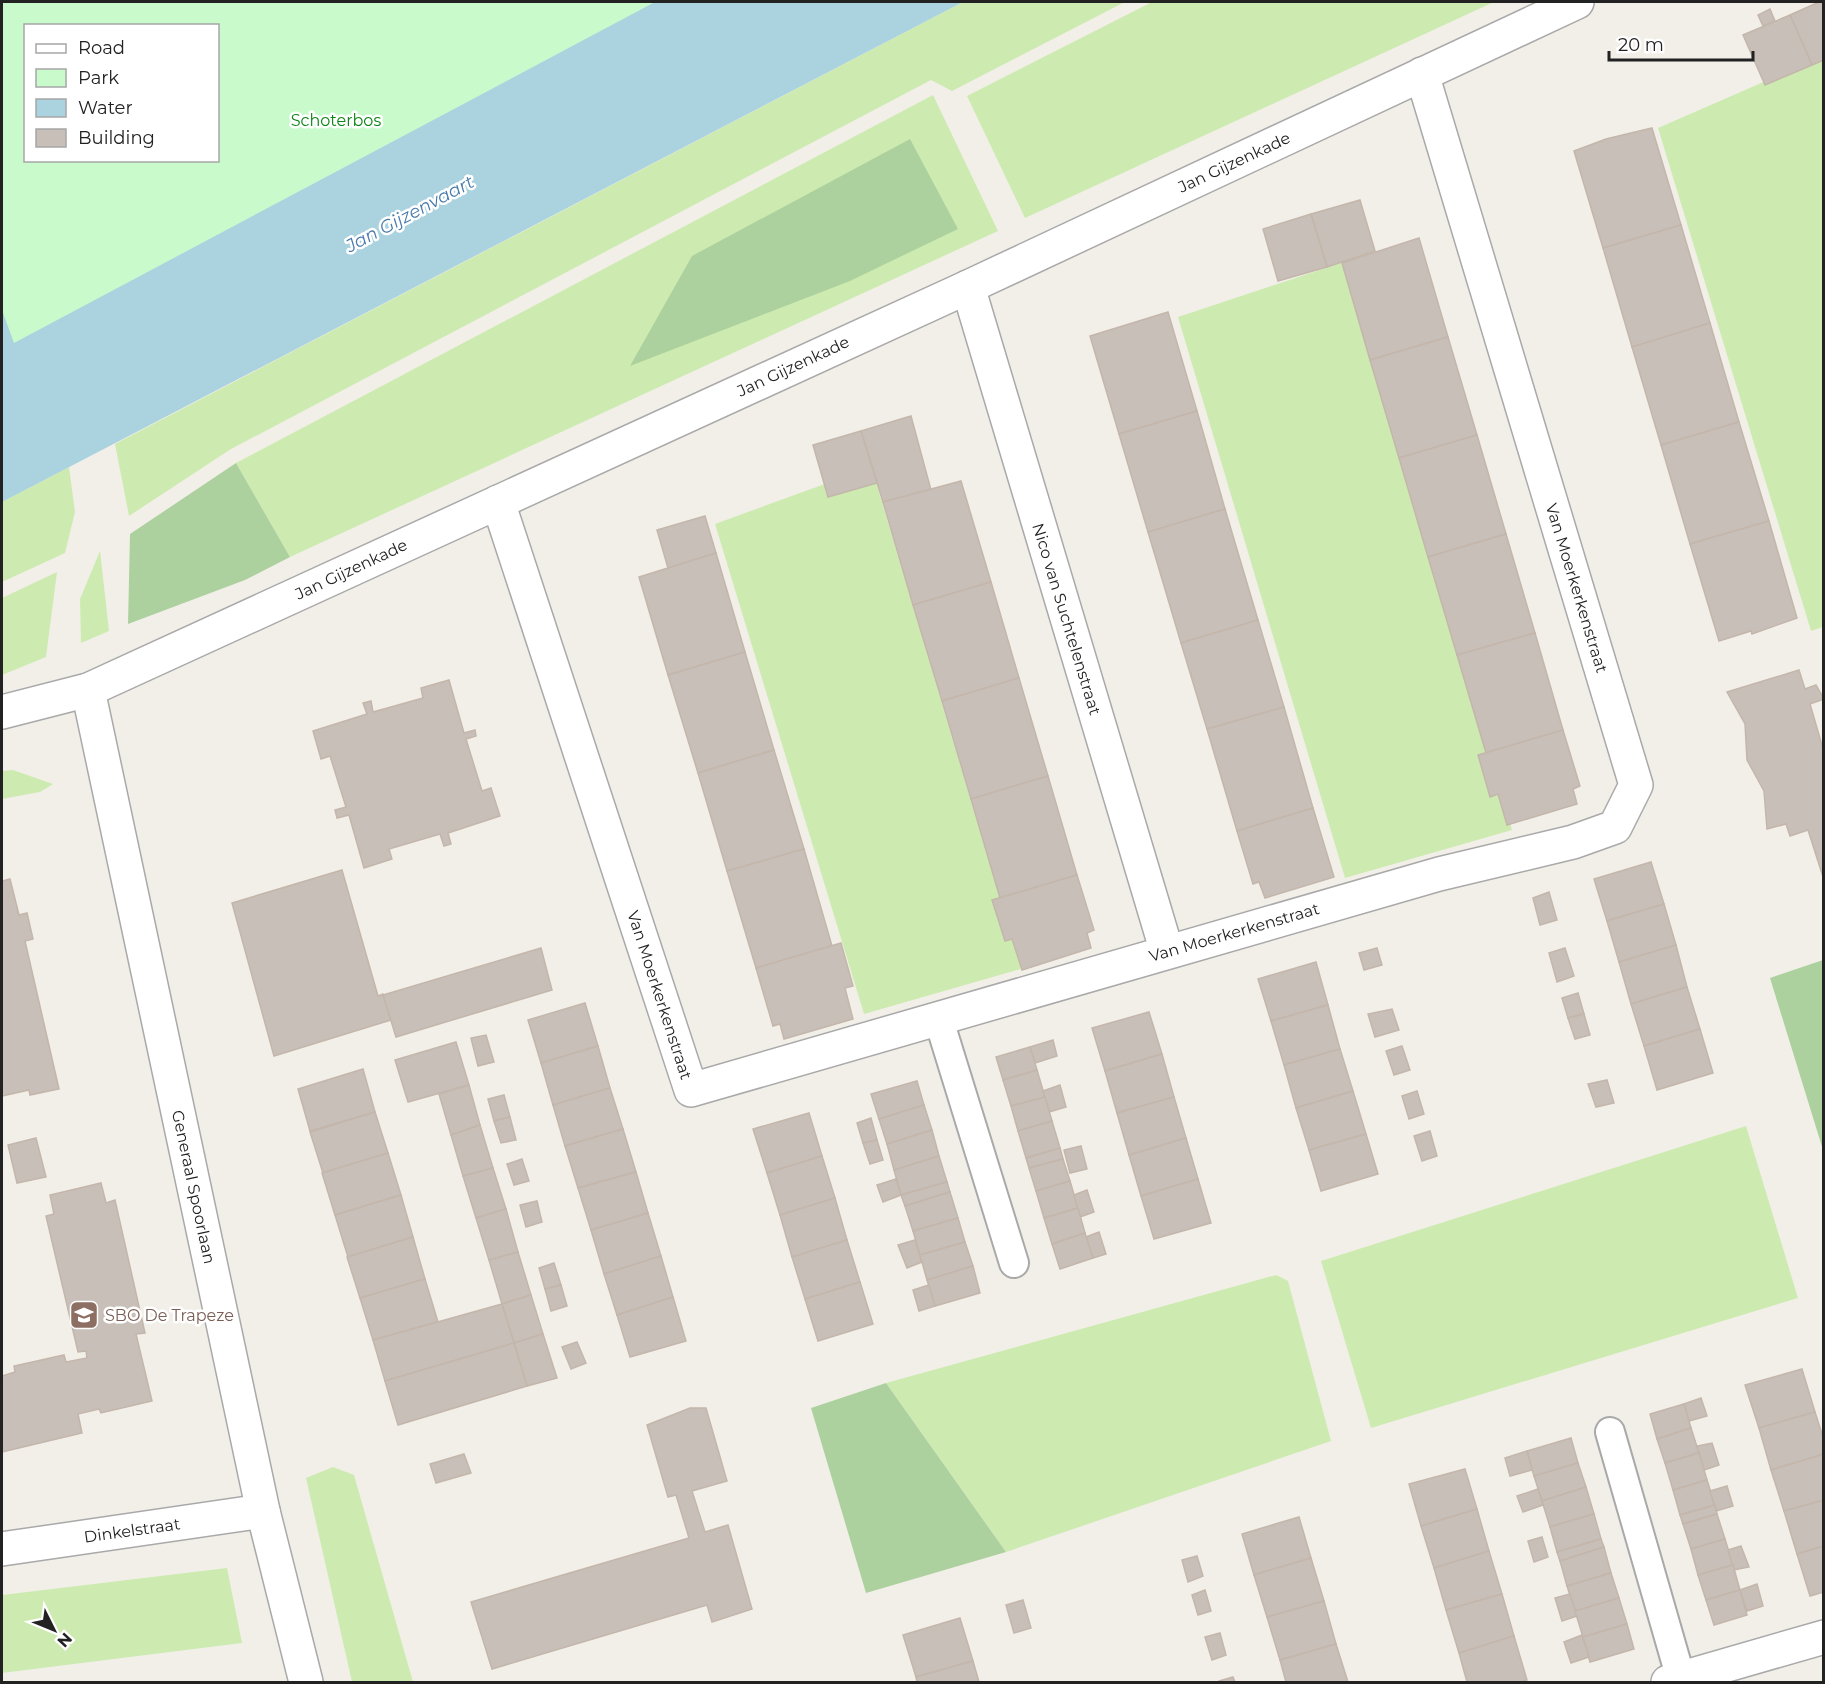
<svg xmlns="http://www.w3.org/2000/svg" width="1825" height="1684" font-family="Montserrat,sans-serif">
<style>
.grass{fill:#cdebb0}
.forest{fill:#add19e}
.park{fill:#c8facc;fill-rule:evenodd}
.water{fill:#aad3df}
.building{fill:#c7bfb8;stroke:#c4b6ab;stroke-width:1.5}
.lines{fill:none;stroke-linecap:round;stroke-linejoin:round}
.service-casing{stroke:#a9a9a9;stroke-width:32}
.minor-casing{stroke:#a9a9a9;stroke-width:36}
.tertiary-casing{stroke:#a9a9a9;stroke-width:36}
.service{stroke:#fff;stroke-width:28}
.minor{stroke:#fff;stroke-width:33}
.tertiary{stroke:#fff;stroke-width:33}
.labels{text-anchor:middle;stroke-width:5;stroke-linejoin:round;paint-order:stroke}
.park-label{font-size:16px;fill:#0c8416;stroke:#fff}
.street-label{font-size:16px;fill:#222;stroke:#fff}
.education-label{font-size:16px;fill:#785e54;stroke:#fff;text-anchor:start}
.water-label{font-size:18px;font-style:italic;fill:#4a7aab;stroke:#fff}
</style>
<rect width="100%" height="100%" fill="#f2efe9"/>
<!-- grass -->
<g class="grass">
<polygon points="963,2 1125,2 952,91 931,80 231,449 129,516 115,444"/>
<polygon points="1152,2 1494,2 1025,218 967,96"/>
<polygon points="1823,56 1823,627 1811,631 1658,128"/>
<polygon points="933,95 998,231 290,557 236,463"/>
<polygon points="1347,261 1512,830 1345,878 1178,317"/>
<polygon points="69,467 75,512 65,553 2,582 2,502"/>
<polygon points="833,481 876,482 1021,969 864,1014 715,524"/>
<polygon points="100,551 109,631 81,643 80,599"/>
<polygon points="57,572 46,657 2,675 2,598"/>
<polygon points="13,770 53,784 40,792 2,799 2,771"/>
<polygon points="1746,1126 1798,1298 1371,1428 1321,1261"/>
<polygon points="1276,1275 1288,1281 1331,1441 1006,1552 886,1383"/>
<polygon points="333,1467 354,1475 413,1682 352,1682 306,1478"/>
<polygon points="227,1568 242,1643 2,1673 2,1595"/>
</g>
<!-- forest -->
<g class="forest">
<polygon points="910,139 958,229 850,281 630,366 692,256"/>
<polygon points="236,463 290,557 245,580 128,624 130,534"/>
<polygon points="1823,960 1824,960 1823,1150 1770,978"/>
<polygon points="886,1383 1006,1552 866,1593 811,1408"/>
</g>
<!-- park -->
<path class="park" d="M2,2H812L2,414ZM26,26H218V160H26Z"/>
<!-- water -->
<polygon class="water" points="655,2 963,2 2,502 2,310 14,343"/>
<!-- building -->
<g class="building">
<polygon points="1819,2 1824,2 1824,60 1812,65 1790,15"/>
<polygon points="1770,9 1775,21 1763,26 1758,15"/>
<polygon points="1790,15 1812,65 1765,85 1743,35"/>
<polygon points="1652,128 1681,225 1603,248 1574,151 1606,139"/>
<polygon points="1360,200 1375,251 1327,267 1311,214"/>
<polygon points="1311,214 1327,267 1278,281 1263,229"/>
<polygon points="1681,225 1710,323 1632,347 1603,248"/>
<polygon points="1419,238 1448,337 1370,360 1342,263"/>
<polygon points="1168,312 1197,411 1119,434 1090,336"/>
<polygon points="1710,323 1739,422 1661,445 1632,347"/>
<polygon points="1448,337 1477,435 1399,458 1370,360"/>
<polygon points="1197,411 1225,509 1148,532 1119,434"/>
<polygon points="911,416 931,490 883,502 861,431"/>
<polygon points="1739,422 1769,521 1690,544 1661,445"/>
<polygon points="861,431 877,483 828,497 813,445"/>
<polygon points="1477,435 1506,534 1428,557 1399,458"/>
<polygon points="961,481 991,582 913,605 883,502"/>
<polygon points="1225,509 1258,620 1181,643 1148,532"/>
<polygon points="705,516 716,553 668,568 657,530"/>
<polygon points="1769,521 1797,618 1752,634 1751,631 1719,641 1690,544"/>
<polygon points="1506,534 1535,633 1457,655 1428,557"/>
<polygon points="716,553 745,652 668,675 639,577"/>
<polygon points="991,582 1019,678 942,701 913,605"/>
<polygon points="1258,620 1284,707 1207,729 1181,643"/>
<polygon points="1535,633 1563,730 1486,753 1457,655"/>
<polygon points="745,652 774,750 698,773 668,675"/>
<polygon points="1799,670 1805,689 1816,685 1824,699 1810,704 1824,752 1824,880 1808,830 1790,836 1786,824 1767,829 1764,791 1747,760 1745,724 1727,692"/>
<polygon points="1019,678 1048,776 971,799 942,701"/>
<polygon points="449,680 464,733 475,730 476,736 466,739 482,791 491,788 500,816 448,833 451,844 444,846 440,834 389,849 392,859 364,868 349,815 337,818 335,810 346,807 330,756 321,759 313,731 367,714 363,703 371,701 373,712 423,698 421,688"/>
<polygon points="1284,707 1313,808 1237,831 1207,729"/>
<polygon points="1563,730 1580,786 1573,789 1577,804 1507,825 1498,794 1490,797 1478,755"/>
<polygon points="774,750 804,849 727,871 698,773"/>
<polygon points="1048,776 1077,875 1000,898 971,799"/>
<polygon points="1313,808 1334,877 1265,898 1259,882 1253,884 1237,831"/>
<polygon points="804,849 832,946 756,968 727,871"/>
<polygon points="1651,862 1664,904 1607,921 1594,879"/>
<polygon points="342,870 378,996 383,994 391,1020 274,1056 232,903"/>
<polygon points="1077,875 1094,930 1087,933 1091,948 1022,970 1012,939 1005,941 992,900"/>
<polygon points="10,879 19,915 27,913 33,939 25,941 59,1089 30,1095 29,1090 2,1096 2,881"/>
<polygon points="1549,892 1557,920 1540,925 1533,898"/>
<polygon points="1664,904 1676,945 1619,962 1607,921"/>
<polygon points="841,943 853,986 845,988 853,1019 784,1039 780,1024 773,1026 756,968"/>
<polygon points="1676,945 1687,987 1631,1004 1619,962"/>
<polygon points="541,948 552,990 396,1037 383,995"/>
<polygon points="1377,948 1382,965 1364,970 1359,953"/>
<polygon points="1565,948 1574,976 1557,982 1549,953"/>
<polygon points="1316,962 1328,1005 1271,1021 1258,979"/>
<polygon points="1687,987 1700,1029 1644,1046 1631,1004"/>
<polygon points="1578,993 1584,1014 1568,1018 1562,998"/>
<polygon points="585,1003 598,1046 541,1063 528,1020"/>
<polygon points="1328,1005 1340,1049 1284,1065 1271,1021"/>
<polygon points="1392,1009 1399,1030 1375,1037 1368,1014"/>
<polygon points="1149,1012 1162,1054 1105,1071 1092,1028"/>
<polygon points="1584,1014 1590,1035 1575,1039 1568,1018"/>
<polygon points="1700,1029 1713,1073 1657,1090 1644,1046"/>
<polygon points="486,1035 494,1062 478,1066 471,1038"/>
<polygon points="1053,1040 1057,1056 1035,1063 1030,1047"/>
<polygon points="456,1042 469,1085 408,1102 395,1060"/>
<polygon points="598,1046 610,1088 553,1105 541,1063"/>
<polygon points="1402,1046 1410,1070 1394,1075 1386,1051"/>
<polygon points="1030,1047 1037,1070 1003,1080 996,1057"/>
<polygon points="1340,1049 1353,1091 1296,1108 1284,1065"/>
<polygon points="1162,1054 1174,1097 1117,1113 1105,1071"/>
<polygon points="363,1069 375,1112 310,1131 298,1089"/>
<polygon points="1037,1070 1045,1097 1011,1106 1003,1080"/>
<polygon points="1607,1080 1614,1103 1596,1107 1588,1084"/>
<polygon points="917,1081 924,1105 879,1119 871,1094"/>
<polygon points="469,1085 480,1125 451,1135 439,1094"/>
<polygon points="1060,1085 1066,1107 1049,1112 1043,1091"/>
<polygon points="610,1088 623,1129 565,1146 553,1105"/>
<polygon points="1353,1091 1366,1134 1309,1150 1296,1108"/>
<polygon points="1417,1091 1424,1114 1409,1119 1402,1096"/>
<polygon points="504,1095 510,1117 494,1121 488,1099"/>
<polygon points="1045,1097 1052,1121 1018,1131 1011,1106"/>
<polygon points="1174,1097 1186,1138 1129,1155 1117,1113"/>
<polygon points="924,1105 932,1130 887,1144 879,1119"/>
<polygon points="375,1112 388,1153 323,1173 310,1132"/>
<polygon points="809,1113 822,1156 767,1173 753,1129"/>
<polygon points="510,1117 516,1140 501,1143 494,1121"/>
<polygon points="871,1118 877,1140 863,1143 857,1123"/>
<polygon points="1052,1121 1060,1148 1026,1158 1018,1131"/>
<polygon points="480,1125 493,1168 463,1176 451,1135"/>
<polygon points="623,1129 636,1172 578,1188 565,1146"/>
<polygon points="932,1130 939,1156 894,1170 887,1144"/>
<polygon points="1430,1131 1437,1156 1422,1161 1414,1136"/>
<polygon points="1366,1134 1378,1174 1321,1191 1309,1150"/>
<polygon points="36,1138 46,1177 17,1183 8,1145"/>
<polygon points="1186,1138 1198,1179 1141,1196 1129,1155"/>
<polygon points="877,1140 883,1160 870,1164 863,1143"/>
<polygon points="1081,1146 1087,1169 1070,1173 1064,1150"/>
<polygon points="1060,1148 1063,1159 1029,1168 1026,1158"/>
<polygon points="388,1153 401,1195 335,1215 322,1173"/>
<polygon points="822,1156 835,1198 780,1215 767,1173"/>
<polygon points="939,1156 947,1182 901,1195 894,1170"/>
<polygon points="522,1159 529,1181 514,1185 507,1164"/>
<polygon points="1063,1159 1070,1181 1036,1191 1029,1168"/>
<polygon points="493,1168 506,1209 476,1218 463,1176"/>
<polygon points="636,1172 648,1213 591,1230 578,1188"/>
<polygon points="896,1179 901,1195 883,1202 877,1185"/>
<polygon points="1198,1179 1211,1223 1154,1239 1141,1196"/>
<polygon points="1070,1181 1078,1208 1044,1218 1036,1191"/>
<polygon points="947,1182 950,1192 905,1206 901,1195"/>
<polygon points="101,1183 106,1203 115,1200 145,1333 136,1334 152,1401 101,1413 99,1409 78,1414 82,1433 2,1452 2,1376 15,1372 14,1366 64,1355 66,1362 87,1358 86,1351 78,1352 46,1216 54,1214 50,1195"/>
<polygon points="1087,1190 1094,1212 1080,1217 1074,1195"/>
<polygon points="950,1192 958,1218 913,1231 905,1206"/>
<polygon points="401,1195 413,1237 348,1257 335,1215"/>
<polygon points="835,1198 847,1240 792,1257 780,1215"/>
<polygon points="537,1201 542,1222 526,1227 520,1205"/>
<polygon points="1078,1208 1085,1233 1052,1244 1044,1218"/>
<polygon points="506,1209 518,1252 489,1260 476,1218"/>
<polygon points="648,1213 661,1256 604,1274 591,1230"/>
<polygon points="958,1218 965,1242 920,1255 913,1231"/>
<polygon points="1099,1232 1106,1254 1093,1258 1086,1237"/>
<polygon points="1085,1233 1093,1258 1060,1269 1052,1244"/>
<polygon points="413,1237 425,1279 360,1298 347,1257"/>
<polygon points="847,1240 860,1282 805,1299 792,1257"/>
<polygon points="915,1240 922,1262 907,1268 898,1245"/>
<polygon points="965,1242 973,1266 927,1280 920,1255"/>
<polygon points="518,1252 531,1295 502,1304 489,1260"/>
<polygon points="661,1256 673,1297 617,1315 604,1274"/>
<polygon points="554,1263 561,1285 545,1289 539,1268"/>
<polygon points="973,1266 980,1293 935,1306 927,1280"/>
<polygon points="425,1279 438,1322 373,1340 360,1298"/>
<polygon points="860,1282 873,1324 818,1341 805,1299"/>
<polygon points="561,1285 567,1306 551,1311 545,1289"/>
<polygon points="929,1285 935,1306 919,1311 913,1290"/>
<polygon points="531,1295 543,1334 514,1343 502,1304"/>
<polygon points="673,1297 686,1341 630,1357 617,1315"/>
<polygon points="502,1304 514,1343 385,1381 373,1340"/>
<polygon points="543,1334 557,1378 527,1386 514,1343"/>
<polygon points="577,1342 586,1363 571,1369 562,1347"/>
<polygon points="514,1343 527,1386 398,1425 385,1381"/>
<polygon points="1802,1369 1815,1412 1759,1428 1745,1385"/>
<polygon points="1701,1398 1707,1416 1689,1421 1684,1404"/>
<polygon points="1684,1404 1691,1428 1657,1439 1650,1414"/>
<polygon points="690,1408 706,1408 727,1481 692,1491 705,1532 728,1525 752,1609 712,1622 707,1605 492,1669 471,1602 689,1538 676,1495 668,1497 647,1425"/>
<polygon points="1815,1412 1824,1440 1824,1454 1771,1470 1759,1428"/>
<polygon points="1691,1428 1699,1453 1665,1463 1657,1439"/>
<polygon points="1571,1438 1578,1463 1534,1476 1527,1451"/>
<polygon points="1712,1443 1719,1465 1704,1470 1697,1446"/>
<polygon points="1527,1451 1532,1470 1510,1476 1505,1458"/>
<polygon points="1699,1453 1707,1480 1673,1490 1665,1463"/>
<polygon points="464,1454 471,1473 436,1483 430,1464"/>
<polygon points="1824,1454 1824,1500 1784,1511 1771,1470"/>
<polygon points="1578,1463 1586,1487 1542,1501 1534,1476"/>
<polygon points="1465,1469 1477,1509 1421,1526 1409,1484"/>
<polygon points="1707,1480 1715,1505 1680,1515 1673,1490"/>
<polygon points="1727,1486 1733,1506 1716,1511 1710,1491"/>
<polygon points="1586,1487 1594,1514 1550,1527 1542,1501"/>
<polygon points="1538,1489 1543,1505 1523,1512 1517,1496"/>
<polygon points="1824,1500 1824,1546 1797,1554 1784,1511"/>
<polygon points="1715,1505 1717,1514 1683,1524 1680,1515"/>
<polygon points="1477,1509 1489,1551 1434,1568 1421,1526"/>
<polygon points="1594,1514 1601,1539 1557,1552 1550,1527"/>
<polygon points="1717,1514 1725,1539 1691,1549 1683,1524"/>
<polygon points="1299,1517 1311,1558 1254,1575 1242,1534"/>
<polygon points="1542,1537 1548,1557 1534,1562 1528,1541"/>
<polygon points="1601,1539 1604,1547 1560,1561 1557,1552"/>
<polygon points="1725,1539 1733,1565 1698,1575 1691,1549"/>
<polygon points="1741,1546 1749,1567 1734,1570 1728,1550"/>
<polygon points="1824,1546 1824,1592 1810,1596 1797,1554"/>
<polygon points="1604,1547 1611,1573 1567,1586 1560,1561"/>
<polygon points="1489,1551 1502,1594 1446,1610 1434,1568"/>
<polygon points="1197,1556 1203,1576 1188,1582 1182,1560"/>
<polygon points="1311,1558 1324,1601 1267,1617 1254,1575"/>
<polygon points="1733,1565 1740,1590 1706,1600 1698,1575"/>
<polygon points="1611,1573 1619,1598 1575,1611 1567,1586"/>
<polygon points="1757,1584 1763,1606 1747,1611 1740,1590"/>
<polygon points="1205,1590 1211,1611 1198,1615 1192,1595"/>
<polygon points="1740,1590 1747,1615 1714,1625 1706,1600"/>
<polygon points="1502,1594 1514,1636 1459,1653 1446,1610"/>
<polygon points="1570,1594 1577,1616 1562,1621 1555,1598"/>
<polygon points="1619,1598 1627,1624 1583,1637 1575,1611"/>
<polygon points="1023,1600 1031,1628 1014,1633 1006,1605"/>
<polygon points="1324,1601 1336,1644 1280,1660 1267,1617"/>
<polygon points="960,1618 973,1661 916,1677 903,1635"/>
<polygon points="1627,1624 1634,1649 1590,1662 1583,1637"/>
<polygon points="1220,1633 1226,1655 1212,1660 1205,1637"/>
<polygon points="1582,1635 1589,1657 1571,1663 1564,1642"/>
<polygon points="1514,1636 1527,1680 1519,1682 1467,1682 1459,1653"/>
<polygon points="1336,1644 1348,1682 1286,1682 1280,1660"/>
<polygon points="973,1661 979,1682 917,1682 916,1677"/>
<polygon points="1233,1677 1235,1682 1219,1682 1219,1681"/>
</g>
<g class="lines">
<!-- service casing -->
<g class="service-casing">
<g id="service">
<polyline points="938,1017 1014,1263"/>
<polyline points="1610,1432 1681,1679"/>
</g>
</g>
<!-- minor casing -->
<g class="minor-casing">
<g id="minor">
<polyline points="968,287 1167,952"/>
<polyline points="498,502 691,1090 1439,874 1573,842 1615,827 1636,785 1422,74"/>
<polyline points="88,690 263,1511 306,1682"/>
<polyline points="2,1549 263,1511"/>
<polyline points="1668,1682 1824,1637"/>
</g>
</g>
<!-- tertiary casing -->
<g class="tertiary-casing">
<polyline id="tertiary" points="2,712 88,690 968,287 1577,2"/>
</g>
<!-- service -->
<use href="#service" class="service"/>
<!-- minor -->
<use href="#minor" class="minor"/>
<!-- tertiary -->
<use href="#tertiary" class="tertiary"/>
</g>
<!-- icons -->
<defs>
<g id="school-square" transform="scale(1.5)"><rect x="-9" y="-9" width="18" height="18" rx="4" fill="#8d6e63" stroke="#fff"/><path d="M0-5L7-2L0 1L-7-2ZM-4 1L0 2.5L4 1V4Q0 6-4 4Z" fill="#fff"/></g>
</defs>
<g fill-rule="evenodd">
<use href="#school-square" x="84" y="1315"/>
</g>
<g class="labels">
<!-- park labels -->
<g class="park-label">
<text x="336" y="126">Schoterbos</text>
</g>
<!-- street labels -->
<g class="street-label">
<text transform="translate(1234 162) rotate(-25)" y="6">Jan Gijzenkade</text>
<text transform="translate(793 366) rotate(-25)" y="6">Jan Gijzenkade</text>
<text transform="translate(351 569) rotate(-25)" y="6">Jan Gijzenkade</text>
<text transform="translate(1577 588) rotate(73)" y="6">Van Moerkerkenstraat</text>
<text transform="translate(1067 619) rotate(73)" y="6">Nico van Suchtelenstraat</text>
<text transform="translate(1234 932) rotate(-16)" y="6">Van Moerkerkenstraat</text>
<text transform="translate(660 995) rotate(72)" y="6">Van Moerkerkenstraat</text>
<text transform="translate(194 1187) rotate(78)" y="6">Generaal Spoorlaan</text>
<text transform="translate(132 1530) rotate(-8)" y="6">Dinkelstraat</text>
</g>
<!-- education labels -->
<g class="education-label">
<text x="105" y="1321">SBO De Trapeze</text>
</g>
<!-- water labels -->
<g class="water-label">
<text transform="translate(410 214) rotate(-28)" y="6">Jan Gijzenvaart</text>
</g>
</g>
<!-- border -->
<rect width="1825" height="1684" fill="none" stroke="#222222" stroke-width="6"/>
<!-- legend -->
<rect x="24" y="24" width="195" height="138" fill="#ffffff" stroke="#a7a7a7" stroke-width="1.5"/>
<rect x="36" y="44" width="30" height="9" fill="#ffffff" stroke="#a7a7a7" stroke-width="1.5"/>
<text x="78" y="54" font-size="18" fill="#222222">Road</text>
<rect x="36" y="69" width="30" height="18" fill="#c8facc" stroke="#a7a7a7" stroke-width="1.5"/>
<text x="78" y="84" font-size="18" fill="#222222">Park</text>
<rect x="36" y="99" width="30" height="18" fill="#aad3df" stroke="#a7a7a7" stroke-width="1.5"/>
<text x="78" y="114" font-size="18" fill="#222222">Water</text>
<rect x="36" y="129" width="30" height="18" fill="#c7bfb8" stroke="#a7a7a7" stroke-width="1.5"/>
<text x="78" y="144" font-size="18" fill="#222222">Building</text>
<!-- north arrow -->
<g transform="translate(54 1630) rotate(133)" stroke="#ffffff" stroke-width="4.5" paint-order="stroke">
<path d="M0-4.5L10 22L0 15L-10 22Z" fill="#222222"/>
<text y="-9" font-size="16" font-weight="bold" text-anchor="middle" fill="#222222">N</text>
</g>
<!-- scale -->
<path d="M1609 51v9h144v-9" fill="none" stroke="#222222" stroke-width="3"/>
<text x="1618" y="51" font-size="18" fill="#222222" stroke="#ffffff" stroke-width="4.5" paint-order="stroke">20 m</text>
</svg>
